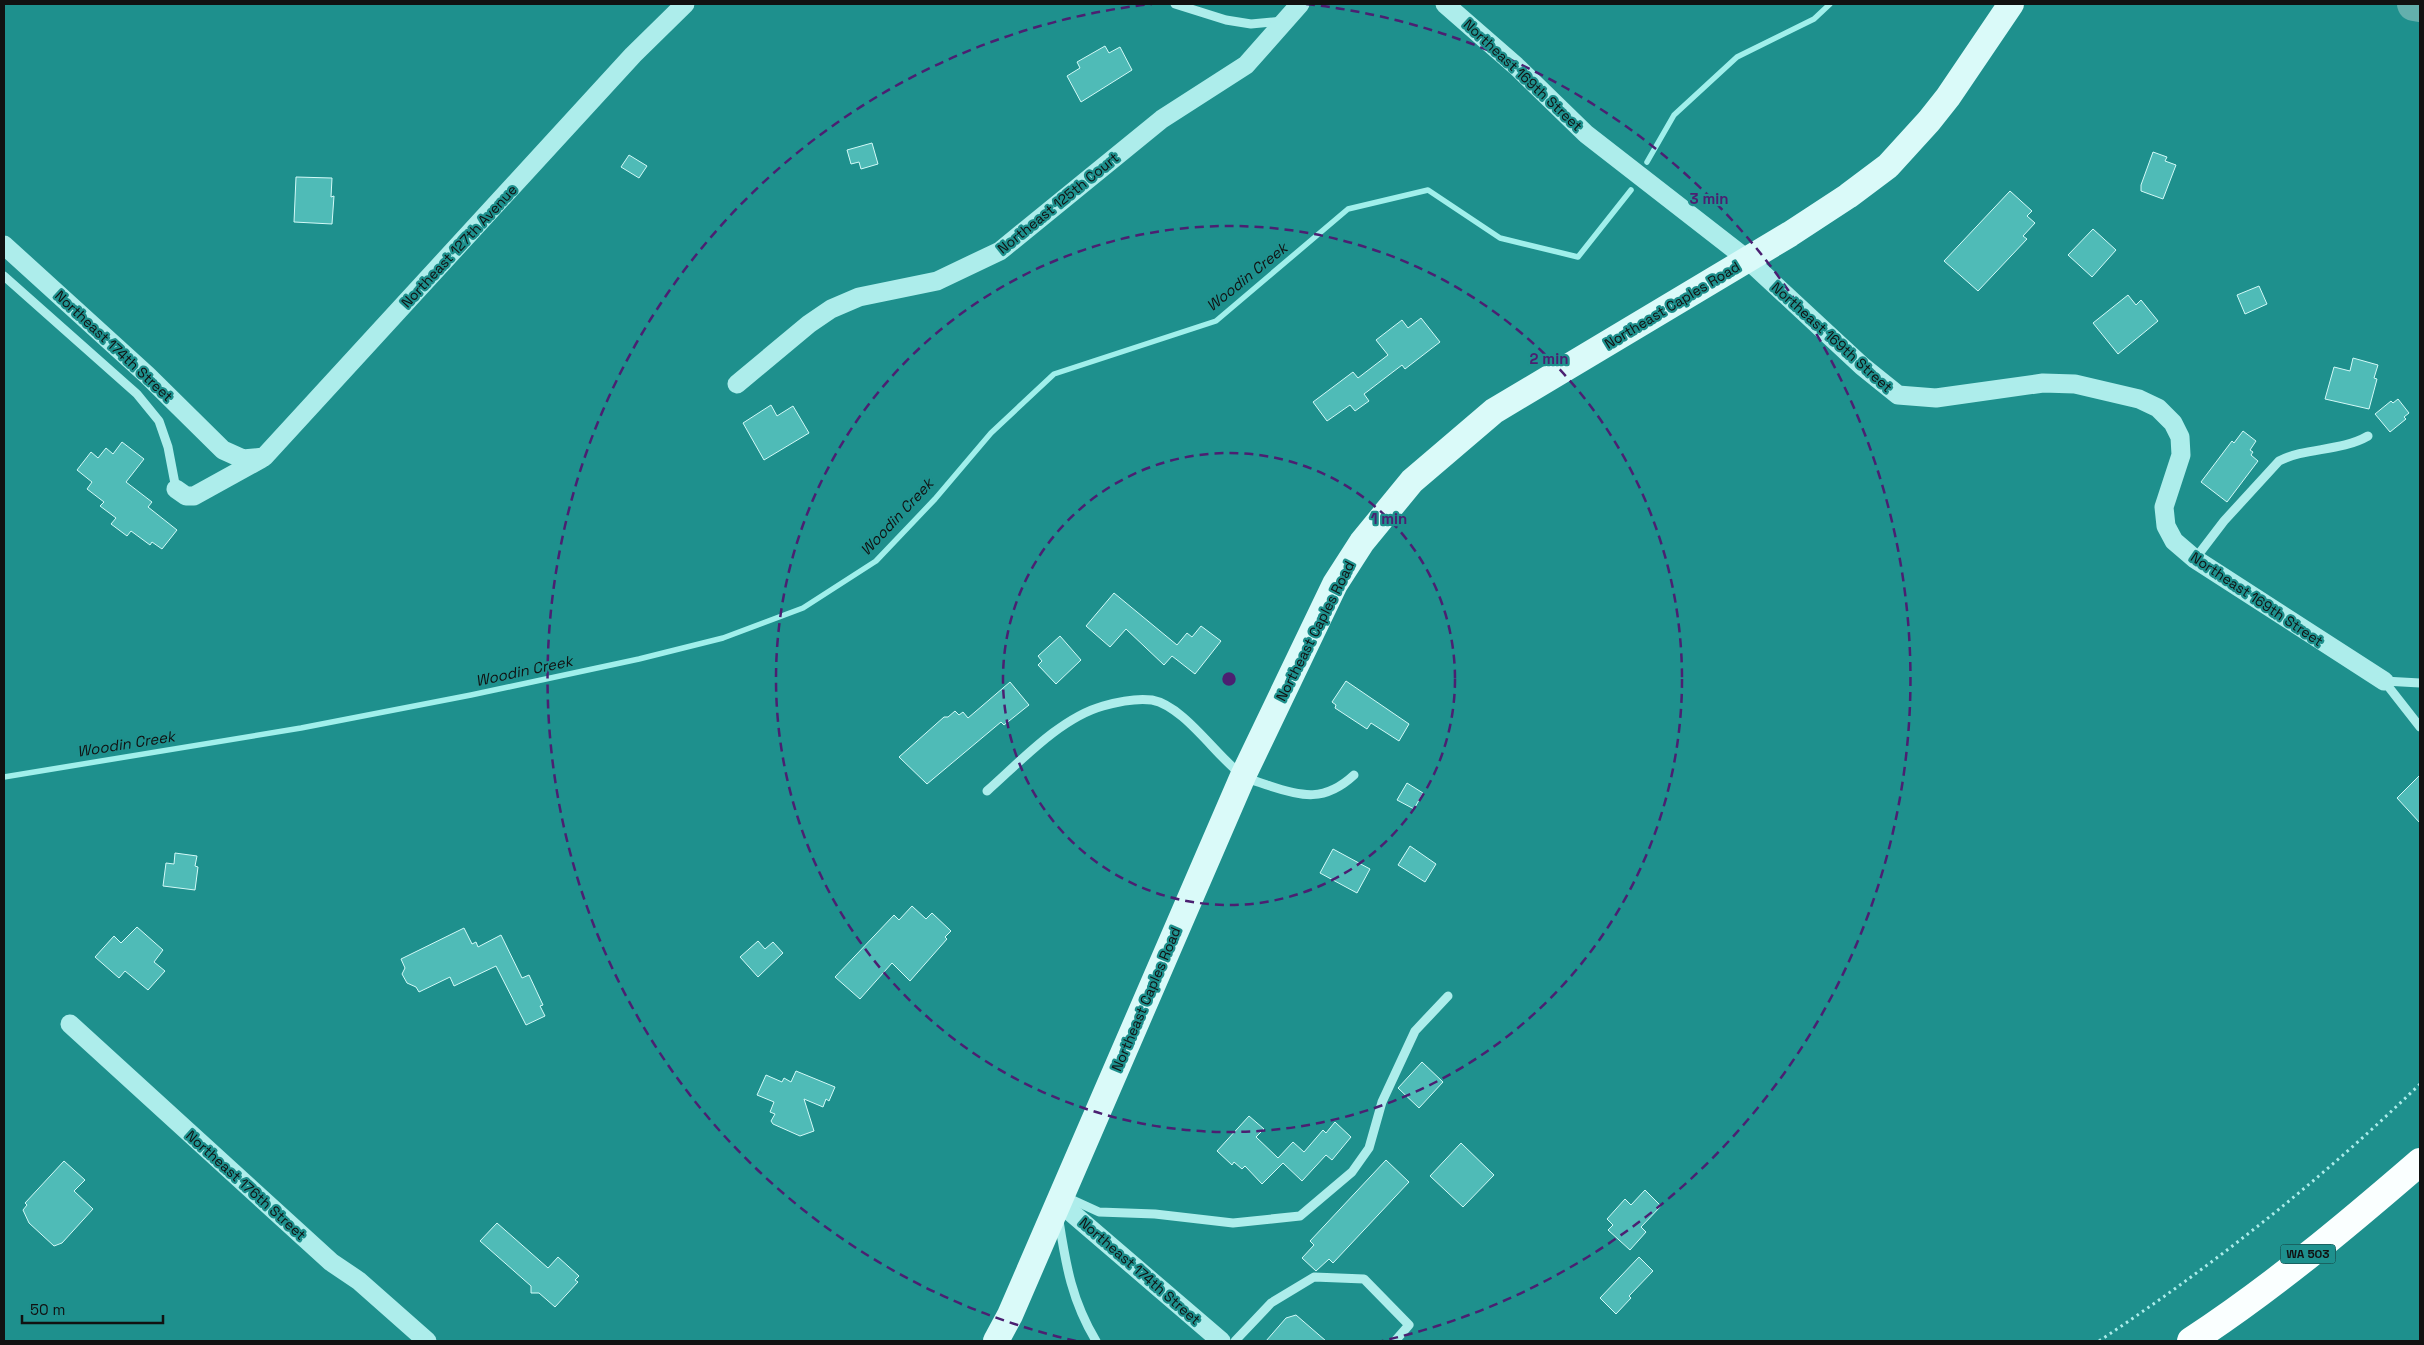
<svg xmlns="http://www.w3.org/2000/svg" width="2424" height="1345" font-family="'Space Grotesk',sans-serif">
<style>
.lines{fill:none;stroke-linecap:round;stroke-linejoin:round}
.stream{stroke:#a0efeb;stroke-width:5.5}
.river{stroke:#63afad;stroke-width:34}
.building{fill:#4fbbb7;stroke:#d3faf8}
.path{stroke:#adedeb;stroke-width:3;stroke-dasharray:2.5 4;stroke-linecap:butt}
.service{stroke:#adedeb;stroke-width:9}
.minor{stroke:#adedeb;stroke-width:19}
.secondary{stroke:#dafaf9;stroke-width:26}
.trunk{stroke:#faffff;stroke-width:28}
.ring{fill:none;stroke:#4b2071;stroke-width:2.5;stroke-dasharray:9 6}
.labels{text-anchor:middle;stroke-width:4.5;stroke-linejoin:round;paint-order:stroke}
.shield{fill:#1e908d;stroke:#153736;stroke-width:1}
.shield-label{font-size:12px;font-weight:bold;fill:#111}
.street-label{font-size:14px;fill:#111;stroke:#1e908d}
.water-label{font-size:15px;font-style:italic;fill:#111;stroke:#1e908d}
.centre{fill:#4b2071;stroke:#1e908d;stroke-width:2.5}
.ring-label{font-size:15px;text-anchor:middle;font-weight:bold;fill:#4b2071;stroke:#1e908d;stroke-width:4.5;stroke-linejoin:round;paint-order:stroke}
</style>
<rect width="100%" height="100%" fill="#1e908d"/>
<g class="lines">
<!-- stream -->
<g class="stream">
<polyline points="1647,162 1674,115 1737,57 1814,19 1830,4"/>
<polyline points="4,777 301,728 471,695 639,659 723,638 803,608 876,561 935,499 991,433 1054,374 1216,321 1348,209 1428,190 1500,238 1578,257 1631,190"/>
</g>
<!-- river -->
<polyline class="river" points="2414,4 2420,5"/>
</g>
<!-- building -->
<g class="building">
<polygon points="1105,46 1109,53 1120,47 1132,70 1081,102 1067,76 1080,68 1077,62"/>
<polygon points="872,143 878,164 861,169 859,162 851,164 847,150"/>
<polygon points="2153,152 2167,157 2165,161 2176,165 2163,199 2141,191 2141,185"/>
<polygon points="629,155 647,166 639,178 621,167"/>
<polygon points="296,177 332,178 331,197 334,196 332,224 294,222"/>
<polygon points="2010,191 2032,211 2027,216 2035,223 2023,236 2027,239 1978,291 1944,261"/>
<polygon points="2093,229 2116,250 2092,277 2068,255"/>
<polygon points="2259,286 2267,304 2245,314 2237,295"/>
<polygon points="2128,295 2136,305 2141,300 2158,321 2118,354 2093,323"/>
<polygon points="1421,318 1440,342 1405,369 1402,365 1368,391 1364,394 1369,401 1355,411 1350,405 1327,421 1313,402 1353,372 1358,378 1388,355 1376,340 1402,320 1408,328"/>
<polygon points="2353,358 2378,365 2374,378 2377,379 2369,409 2325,399 2334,367 2350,371"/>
<polygon points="2398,399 2409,413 2404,417 2406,419 2390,432 2375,414 2391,401 2393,403"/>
<polygon points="771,405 777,416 793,406 809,433 764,460 743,423"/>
<polygon points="2243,431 2256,441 2250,450 2253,452 2251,455 2258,461 2227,502 2201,482 2232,441 2234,443"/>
<polygon points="122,442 144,459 126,482 152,502 148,507 177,530 162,549 152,542 150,545 131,531 127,536 111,524 116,518 100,506 104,502 87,489 92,482 77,470 91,452 98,458 106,448 113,454"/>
<polygon points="1114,593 1177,645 1187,633 1192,637 1201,626 1221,641 1195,674 1172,656 1164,665 1126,629 1110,647 1086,626"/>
<polygon points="1060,636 1081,660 1056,684 1038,665 1042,661 1038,656"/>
<polygon points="1346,681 1409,724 1399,741 1371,723 1367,729 1335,708 1336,705 1332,702"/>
<polygon points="1010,682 1029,705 1004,725 1001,722 927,784 899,757 944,717 948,717 955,711 959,715 963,712 968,718"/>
<polygon points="2420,775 2420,823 2397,798"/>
<polygon points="1407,783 1423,793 1414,809 1397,800"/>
<polygon points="1410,846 1436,864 1425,882 1398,865"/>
<polygon points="1333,849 1370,869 1357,893 1320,873"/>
<polygon points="175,853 197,856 195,866 198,867 195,890 163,886 166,863 174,864"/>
<polygon points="912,906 926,919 932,913 951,931 945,937 947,939 910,981 892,963 860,999 835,977 894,915 899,920"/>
<polygon points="137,927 163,950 154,962 165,971 148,990 125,971 119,978 95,957 114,936 121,943"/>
<polygon points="464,928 472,944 476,942 478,947 501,935 522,978 529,975 543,1005 540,1006 545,1016 526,1025 496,966 454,986 450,977 419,992 416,987 407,983 402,974 405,968 401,959"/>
<polygon points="758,941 765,949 773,942 783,953 758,977 740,957"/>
<polygon points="1422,1062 1443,1082 1419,1108 1398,1088"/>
<polygon points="796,1071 835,1087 829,1101 826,1099 823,1107 804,1099 814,1131 800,1136 773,1124 771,1121 775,1114 770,1112 774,1102 757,1095 766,1075 782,1082 784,1078 791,1082"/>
<polygon points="1249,1116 1264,1129 1256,1137 1278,1158 1293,1142 1304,1152 1323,1130 1326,1133 1335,1122 1351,1137 1332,1160 1326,1155 1302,1181 1283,1163 1262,1184 1245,1166 1242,1169 1234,1162 1232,1165 1217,1151"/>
<polygon points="1461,1143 1494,1175 1463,1207 1430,1176"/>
<polygon points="1386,1160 1409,1182 1333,1263 1329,1259 1316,1271 1302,1258 1314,1245 1310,1241"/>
<polygon points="64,1161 85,1180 74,1191 93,1209 62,1243 54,1246 29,1223 23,1210 27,1205 25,1203"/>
<polygon points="1645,1190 1661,1206 1641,1227 1646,1232 1630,1250 1608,1230 1613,1225 1607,1219 1625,1199 1631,1205"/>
<polygon points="497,1223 548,1268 558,1257 579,1276 575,1280 578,1282 555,1307 539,1293 531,1293 531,1286 480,1241"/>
<polygon points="1639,1257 1653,1271 1629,1296 1631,1298 1616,1314 1600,1298"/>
<polygon points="1296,1315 1326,1341 1266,1341 1286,1318"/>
</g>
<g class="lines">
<!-- path -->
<path class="path" d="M2099,1341C2214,1265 2321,1180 2420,1084"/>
<!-- service -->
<g class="service">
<polyline points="1175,4 1226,20 1251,24 1283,21"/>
<polyline points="4,276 137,394 159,421 168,447 176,489"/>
<path d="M2195,559L2224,521L2279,461C2306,447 2340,452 2368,436"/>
<polyline points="2384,681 2420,727"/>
<polyline points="2384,681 2420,683"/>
<path d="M987,791C1020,762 1060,718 1103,706C1117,702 1137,698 1152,700C1184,706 1216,756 1242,775C1249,780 1259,782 1267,785C1302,797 1325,802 1354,775"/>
<polyline points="1064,1196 1099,1212 1155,1214 1233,1223 1300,1216 1352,1172 1369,1148 1382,1102 1415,1031 1448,996"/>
<path d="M1059,1221C1066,1266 1072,1301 1096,1341"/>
<polyline points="1235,1341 1271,1303 1314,1277 1364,1279 1409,1325 1395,1341"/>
</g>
<!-- minor -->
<g class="minor">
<polyline points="1445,4 1516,66 1586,134 1748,260 1862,366 1898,395 1936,398 2043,383 2075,384 2139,399 2158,408 2173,423 2180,437 2181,455 2164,507 2166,526 2174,541 2195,559 2384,681"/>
<polyline points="4,245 147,375 223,450 243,459 264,457 633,55 685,4"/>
<polyline points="737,384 809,324 831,309 859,297 937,281 1000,251 1162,119 1246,65 1300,4"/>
<polyline points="176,489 186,496 194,496 261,459"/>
<polyline points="70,1024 331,1262 359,1281 427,1341"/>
<polyline points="1059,1202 1221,1341"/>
</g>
<!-- secondary -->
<polyline class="secondary" points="996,1341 1010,1315 1243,776 1335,584 1362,542 1412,481 1494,411 1790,234 1848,196 1888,166 1929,121 1948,97 2011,4"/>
<!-- trunk -->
<path class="trunk" d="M2191,1341C2272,1288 2347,1225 2420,1162"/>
</g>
<!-- distance rings -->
<g class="ring">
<circle cx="1229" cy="679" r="226"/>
<circle cx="1229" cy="679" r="453"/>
<path d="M1076 1341A679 679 0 0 1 1152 4M1306 4A679 679 0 0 1 1382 1341"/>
</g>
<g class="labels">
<!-- shield labels -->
<rect class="shield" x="2280.5" y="1244.5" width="55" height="19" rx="4"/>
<g class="shield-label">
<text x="2308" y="1258">WA 503</text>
</g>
<!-- street labels -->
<g class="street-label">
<text transform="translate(1523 75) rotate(43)" y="5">Northeast 169th Street</text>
<text transform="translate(1058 203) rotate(-39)" y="5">Northeast 125th Court</text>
<text transform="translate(459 246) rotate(-47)" y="5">Northeast 127th Avenue</text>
<text transform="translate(1672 305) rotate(-31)" y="5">Northeast Caples Road</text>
<text transform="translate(1832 337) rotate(42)" y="5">Northeast 169th Street</text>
<text transform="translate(114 346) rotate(43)" y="5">Northeast 174th Street</text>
<text transform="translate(2257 599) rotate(34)" y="5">Northeast 169th Street</text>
<text transform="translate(1315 631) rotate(-63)" y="5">Northeast Caples Road</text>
<text transform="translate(1146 999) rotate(-67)" y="5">Northeast Caples Road</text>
<text transform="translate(246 1185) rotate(42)" y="5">Northeast 176th Street</text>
<text transform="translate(1140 1271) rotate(41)" y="5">Northeast 174th Street</text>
</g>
<!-- water labels -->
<g class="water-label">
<text transform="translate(1247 277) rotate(-39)" y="5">Woodin Creek</text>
<text transform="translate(897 517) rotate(-47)" y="5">Woodin Creek</text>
<text transform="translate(524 671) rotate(-12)" y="5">Woodin Creek</text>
<text transform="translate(126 744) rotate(-9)" y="5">Woodin Creek</text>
</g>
</g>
<circle cx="1229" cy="679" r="8" class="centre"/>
<g class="ring-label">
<text x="1709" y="204">3 min</text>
<text x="1549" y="364">2 min</text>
<text x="1389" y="524">1 min</text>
</g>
<!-- border -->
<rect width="2424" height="1345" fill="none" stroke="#111111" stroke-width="10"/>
<!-- scale -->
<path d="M22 1315v8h141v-8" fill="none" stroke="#111111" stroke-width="2.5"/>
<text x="30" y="1315" font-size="15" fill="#111111" stroke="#1e908d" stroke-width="4" paint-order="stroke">50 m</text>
</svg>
